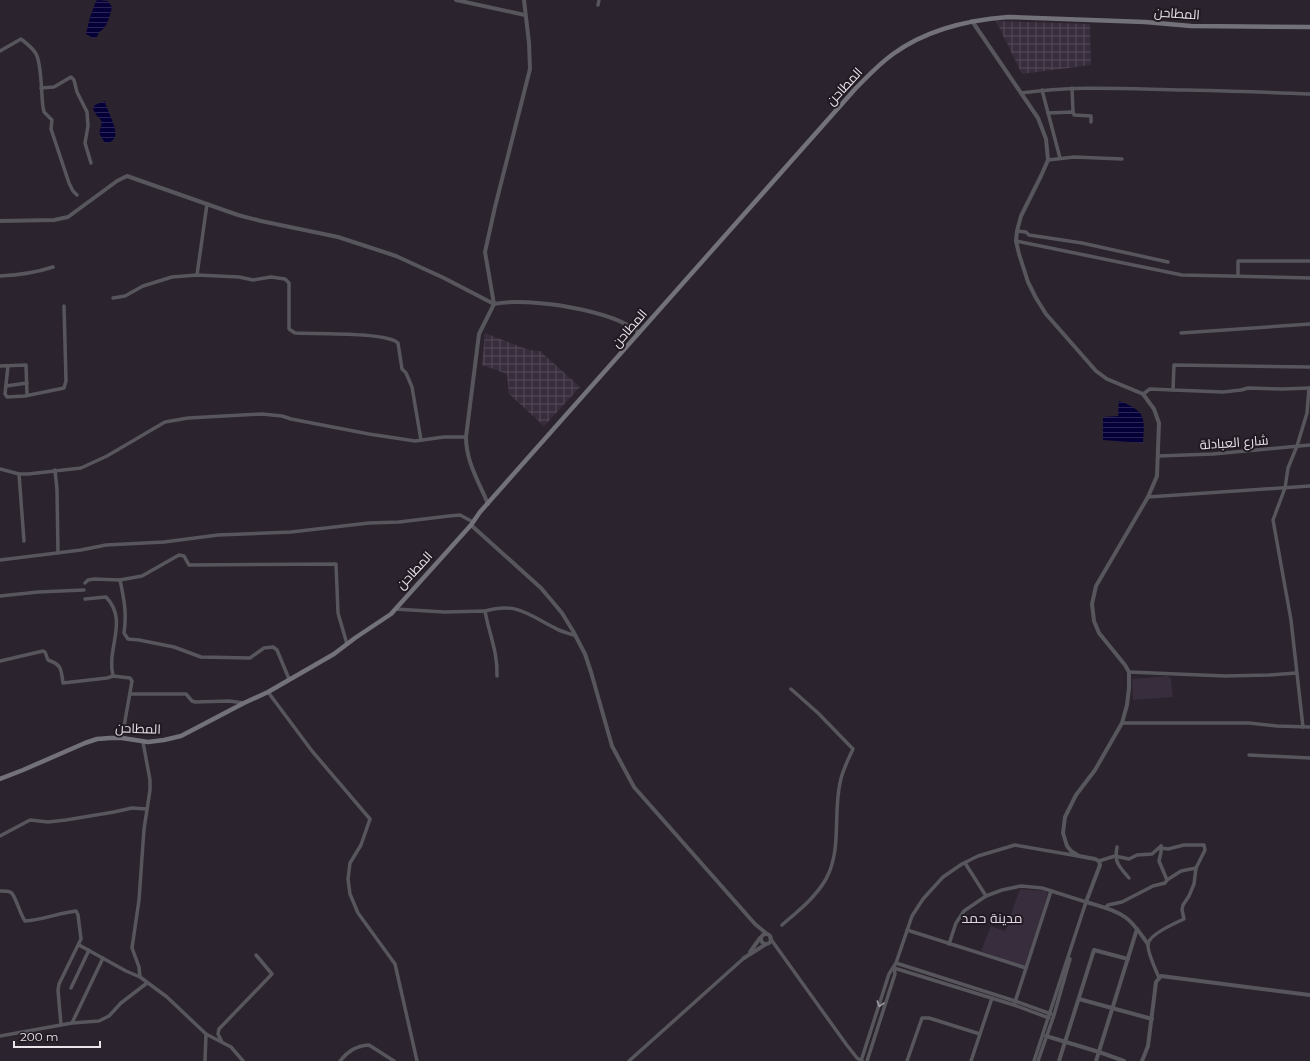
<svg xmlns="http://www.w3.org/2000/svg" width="1310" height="1061" font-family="Montserrat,Cairo,sans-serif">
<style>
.built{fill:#382d3c}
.industrial{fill:url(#industrial-grid)}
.water{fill:url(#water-rules)}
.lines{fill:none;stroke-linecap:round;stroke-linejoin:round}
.minor{stroke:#57565c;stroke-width:3.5}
.tertiary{stroke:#57565c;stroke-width:4}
.secondary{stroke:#73717a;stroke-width:4.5}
.oneway{stroke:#a09da4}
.labels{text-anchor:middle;stroke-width:4;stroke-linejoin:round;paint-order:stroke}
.street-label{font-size:13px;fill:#eae4eb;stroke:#211a23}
.neighbourhood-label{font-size:14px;fill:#e0d6e3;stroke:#211a23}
</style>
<defs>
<pattern id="industrial-grid" width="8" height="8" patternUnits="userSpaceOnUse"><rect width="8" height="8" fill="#382d3c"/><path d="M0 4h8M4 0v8" fill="none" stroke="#554b58"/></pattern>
<pattern id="water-rules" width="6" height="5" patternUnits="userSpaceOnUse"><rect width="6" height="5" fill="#060038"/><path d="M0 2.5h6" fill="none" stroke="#2a2555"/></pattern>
</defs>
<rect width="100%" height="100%" fill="#2b232d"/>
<!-- built -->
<g class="built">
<polygon points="1168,676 1171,679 1173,697 1133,700 1132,679"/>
<polygon points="1020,889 1045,891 1048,894 1025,967 981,951 991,926 1005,931"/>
</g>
<!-- industrial -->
<g class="industrial">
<polygon points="996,21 1090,24 1091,65 1022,74"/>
<polygon points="485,333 529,350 540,351 580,387 544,426 509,394 507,374 482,365"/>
</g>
<!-- water -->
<g class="water">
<path d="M99,0L108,1L112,7C110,16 107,28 99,32L97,37L93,38L86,34L90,17L96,1Z"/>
<path d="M105,101C106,111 128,142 105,143L99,133C106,115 97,122 93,108L95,105Z"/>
<path d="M1119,401C1146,411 1145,417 1143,443L1103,440V417L1118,416Z"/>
</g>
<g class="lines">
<!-- minor -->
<g class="minor">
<polyline points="598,5 599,0"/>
<path d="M0,51L21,39C26,43 33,48 36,54C42,64 41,94 43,107L44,112L52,120L51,129L69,183L73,191L77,195"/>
<polyline points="41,88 54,87 71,77 74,80 77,92 87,112 88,126 85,143 91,163"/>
<polyline points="1072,88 1073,112"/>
<polyline points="1042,90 1060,158"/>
<path d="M1021,93C1076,85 1130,89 1185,90C1227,91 1268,92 1310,94"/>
<polyline points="1048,113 1073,112 1074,115 1091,116 1091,122"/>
<polyline points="1048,160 1074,157 1122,159"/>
<polyline points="1017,231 1026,232 1029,235 1082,243 1168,262"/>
<polyline points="1016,241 1182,275 1310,278"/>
<polyline points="197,275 207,204"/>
<path d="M0,276C19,275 35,273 53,267"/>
<polyline points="1238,276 1238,261 1310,261"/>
<path d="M113,298L125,296L143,286L172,277L197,275L239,277L253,280L271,277L285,279L289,283V329L295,333C315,334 386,332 398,343L402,369L406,373L412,387L421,440"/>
<polyline points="1181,333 1310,324"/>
<polyline points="0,366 26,365 27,395"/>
<polyline points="8,366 5,394 7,397 25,396 64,388 66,381 64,306"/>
<polyline points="1310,367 1174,365 1173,390 1223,392 1241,390 1248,388 1283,389 1310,388"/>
<polyline points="6,386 27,383"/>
<polyline points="1143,394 1150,389 1173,390"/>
<polyline points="1158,456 1213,454 1310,445"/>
<polyline points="0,469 19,474 28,474 81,468 107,456 165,422 188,418 262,414 282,416 291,419 369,434 415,441 444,437 466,437"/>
<polyline points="55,470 57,490 58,553"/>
<polyline points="19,474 24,541"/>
<polyline points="1148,497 1310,486"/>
<polyline points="0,560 81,550 106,545 164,542 218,535 291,532 369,523 399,522 449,516 460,515 473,522"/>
<path d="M120,580C124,599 127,613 124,633L128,639L139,640L174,647L201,657L250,658L264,648L273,647L277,650L289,679"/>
<polyline points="85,583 88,580 94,579 120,580 142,576 179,555 184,556 189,565 336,564 338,613 347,644"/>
<polyline points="0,596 38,592 84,590"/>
<path d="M85,599L106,597C129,621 106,648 113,676"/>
<path d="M395,609L444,612L485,611C489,634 498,652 497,676"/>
<path d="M485,611C517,602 527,614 555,628C561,632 569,633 576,636"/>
<path d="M0,661L43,651L45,652L48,660C62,665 61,669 63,683L107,678L113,676L130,678L132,681L122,738"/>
<polyline points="1129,672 1225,676 1269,675 1296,673"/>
<polyline points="268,692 312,751 370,819 361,845 350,863 348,879 350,894 358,913 395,964 417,1061"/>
<polyline points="130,694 186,694 192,701 195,702 229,701 244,703"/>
<polyline points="1122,723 1249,723 1277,726 1310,727"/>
<polyline points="1303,727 1291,620 1273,520 1285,488 1288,468 1297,446 1307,413 1309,388"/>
<polyline points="1249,755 1310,758"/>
<polyline points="0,836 30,820 48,822 66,820 114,812 132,808 147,809"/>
<path d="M1117,847C1114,863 1119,866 1129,878"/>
<polyline points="1099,861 1115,856 1129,859 1137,855 1152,854 1161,846"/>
<polyline points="965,863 986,896"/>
<polyline points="1167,880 1181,871 1196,868"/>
<path d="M0,891C3,891 7,891 10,892C15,893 20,915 25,921C43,920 58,913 76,911L78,915L81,939L59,984L58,990L61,1025"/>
<polyline points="1106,907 1108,905 1122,902 1153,886 1165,883 1167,880 1159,861 1161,852 1161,846"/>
<path d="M782,925C798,911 815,898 826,879C842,850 833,814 840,783C842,771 848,760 853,749L818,713L791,689"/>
<polyline points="907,930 1026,968"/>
<polyline points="770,938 846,1044 857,1058 862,1061"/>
<polyline points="949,944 956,923 964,911 986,896 1002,890 1021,886 1042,888 1086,902"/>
<polyline points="79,945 126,971 140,977 167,997 206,1034 205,1061"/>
<polyline points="896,963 1015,1001 1051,1014"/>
<polyline points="894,968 1014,1005 1049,1018"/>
<polyline points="140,977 139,967 132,948 139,900 144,829 150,790 150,780 143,742"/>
<path d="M1159,978C1156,970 1147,952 1148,944C1149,935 1175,923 1184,919L1182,910L1183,905L1189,896L1194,884L1196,868L1205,850L1204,845H1184L1168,849L1161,848"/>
<polyline points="71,988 89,950"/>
<polyline points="1015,1002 1051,891"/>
<polyline points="72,1023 103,958"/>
<polyline points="206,1034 231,1047 243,1061"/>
<polyline points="0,1036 72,1023 99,1021 109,1016 121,1003 147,983"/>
<polyline points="222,1042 218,1034 219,1029 272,974 256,955"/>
<path d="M340,1061C348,1051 356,1046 369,1045L394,1061"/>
<polyline points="629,1061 744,958"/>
<polyline points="861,1061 889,974 896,963 912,916 923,899 943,877 962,864 978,856 1015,845 1078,856"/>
<polyline points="867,1061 895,974 894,968"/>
<polyline points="907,1061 922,1018 929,1018 980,1034"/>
<polyline points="971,1061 992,998"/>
<polyline points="1034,1061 1086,902"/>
<polyline points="1038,1061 1054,1015 1070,959"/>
</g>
<!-- tertiary -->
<g class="tertiary">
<polyline points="456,0 525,15"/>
<path d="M972,21L1038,118L1046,139L1048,160L1041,176L1021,216L1017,231L1016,241L1019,254L1028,282L1036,298L1046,314L1096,371L1107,379L1143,394L1154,409L1159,423L1157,476L1148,497L1096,586L1092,604L1094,621L1099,633L1125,665L1129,672V688L1127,705L1122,723L1095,770L1076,795L1065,817L1063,833L1067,846L1071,851L1079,856L1095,859L1099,861L1100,865L1086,902C1099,906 1114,909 1125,917C1135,924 1141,935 1148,944"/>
<path d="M0,221L54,220L68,217L117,181L127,176L238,215L261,221L338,237L396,256L444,278L494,304C528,297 614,310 639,333"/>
<path d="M488,504C479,482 466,462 466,437L479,334L494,304L485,252L495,207L530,69L529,43L524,0"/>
<polyline points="471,525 541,588 562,613 573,631 585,654 591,672 612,746 634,787 755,924 767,934"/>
<circle cx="766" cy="939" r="5"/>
<polyline points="750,952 760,938"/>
<polyline points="744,958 766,944"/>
<polyline points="1079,999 1152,1019"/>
<polyline points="1046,1036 1099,1052 1124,1061"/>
<polyline points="1059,1061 1094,950 1128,959"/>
<polyline points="1096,1061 1137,929"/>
<polyline points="1142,1061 1148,1046 1156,982 1161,976 1310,995"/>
</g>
<!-- secondary -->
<path class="secondary" d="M0,779L23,770L85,743L97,739L110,738H122L148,742L164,740L181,736L244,703L268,692L334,654L355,638L391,614L471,525L480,512L856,88C868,76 879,64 893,54C926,30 968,20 1008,17L1145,22L1191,26L1310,27"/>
</g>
<!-- one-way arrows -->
<defs><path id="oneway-chevron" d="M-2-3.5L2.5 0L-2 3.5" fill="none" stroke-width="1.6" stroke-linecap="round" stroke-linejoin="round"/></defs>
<use class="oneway" href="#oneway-chevron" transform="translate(880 1004) rotate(108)"/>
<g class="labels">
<!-- street labels -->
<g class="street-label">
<text transform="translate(1177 13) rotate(4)" y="5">المطاحن</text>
<text transform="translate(844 86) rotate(-47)" y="5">المطاحن</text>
<text transform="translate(629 328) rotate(-49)" y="5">المطاحن</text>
<text transform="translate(1234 442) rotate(-4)" y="5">شارع العبادلة</text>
<text transform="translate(414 570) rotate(-47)" y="5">المطاحن</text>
<text transform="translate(138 728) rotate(2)" y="5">المطاحن</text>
</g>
<!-- neighbourhood labels -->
<g class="neighbourhood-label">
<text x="992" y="923">مدينة حمد</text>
</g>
</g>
<!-- scale -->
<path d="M14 1041v6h86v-6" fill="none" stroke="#eae4eb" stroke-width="2"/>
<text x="20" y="1041" font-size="12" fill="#eae4eb" stroke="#211a23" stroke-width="3" paint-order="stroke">200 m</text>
</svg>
